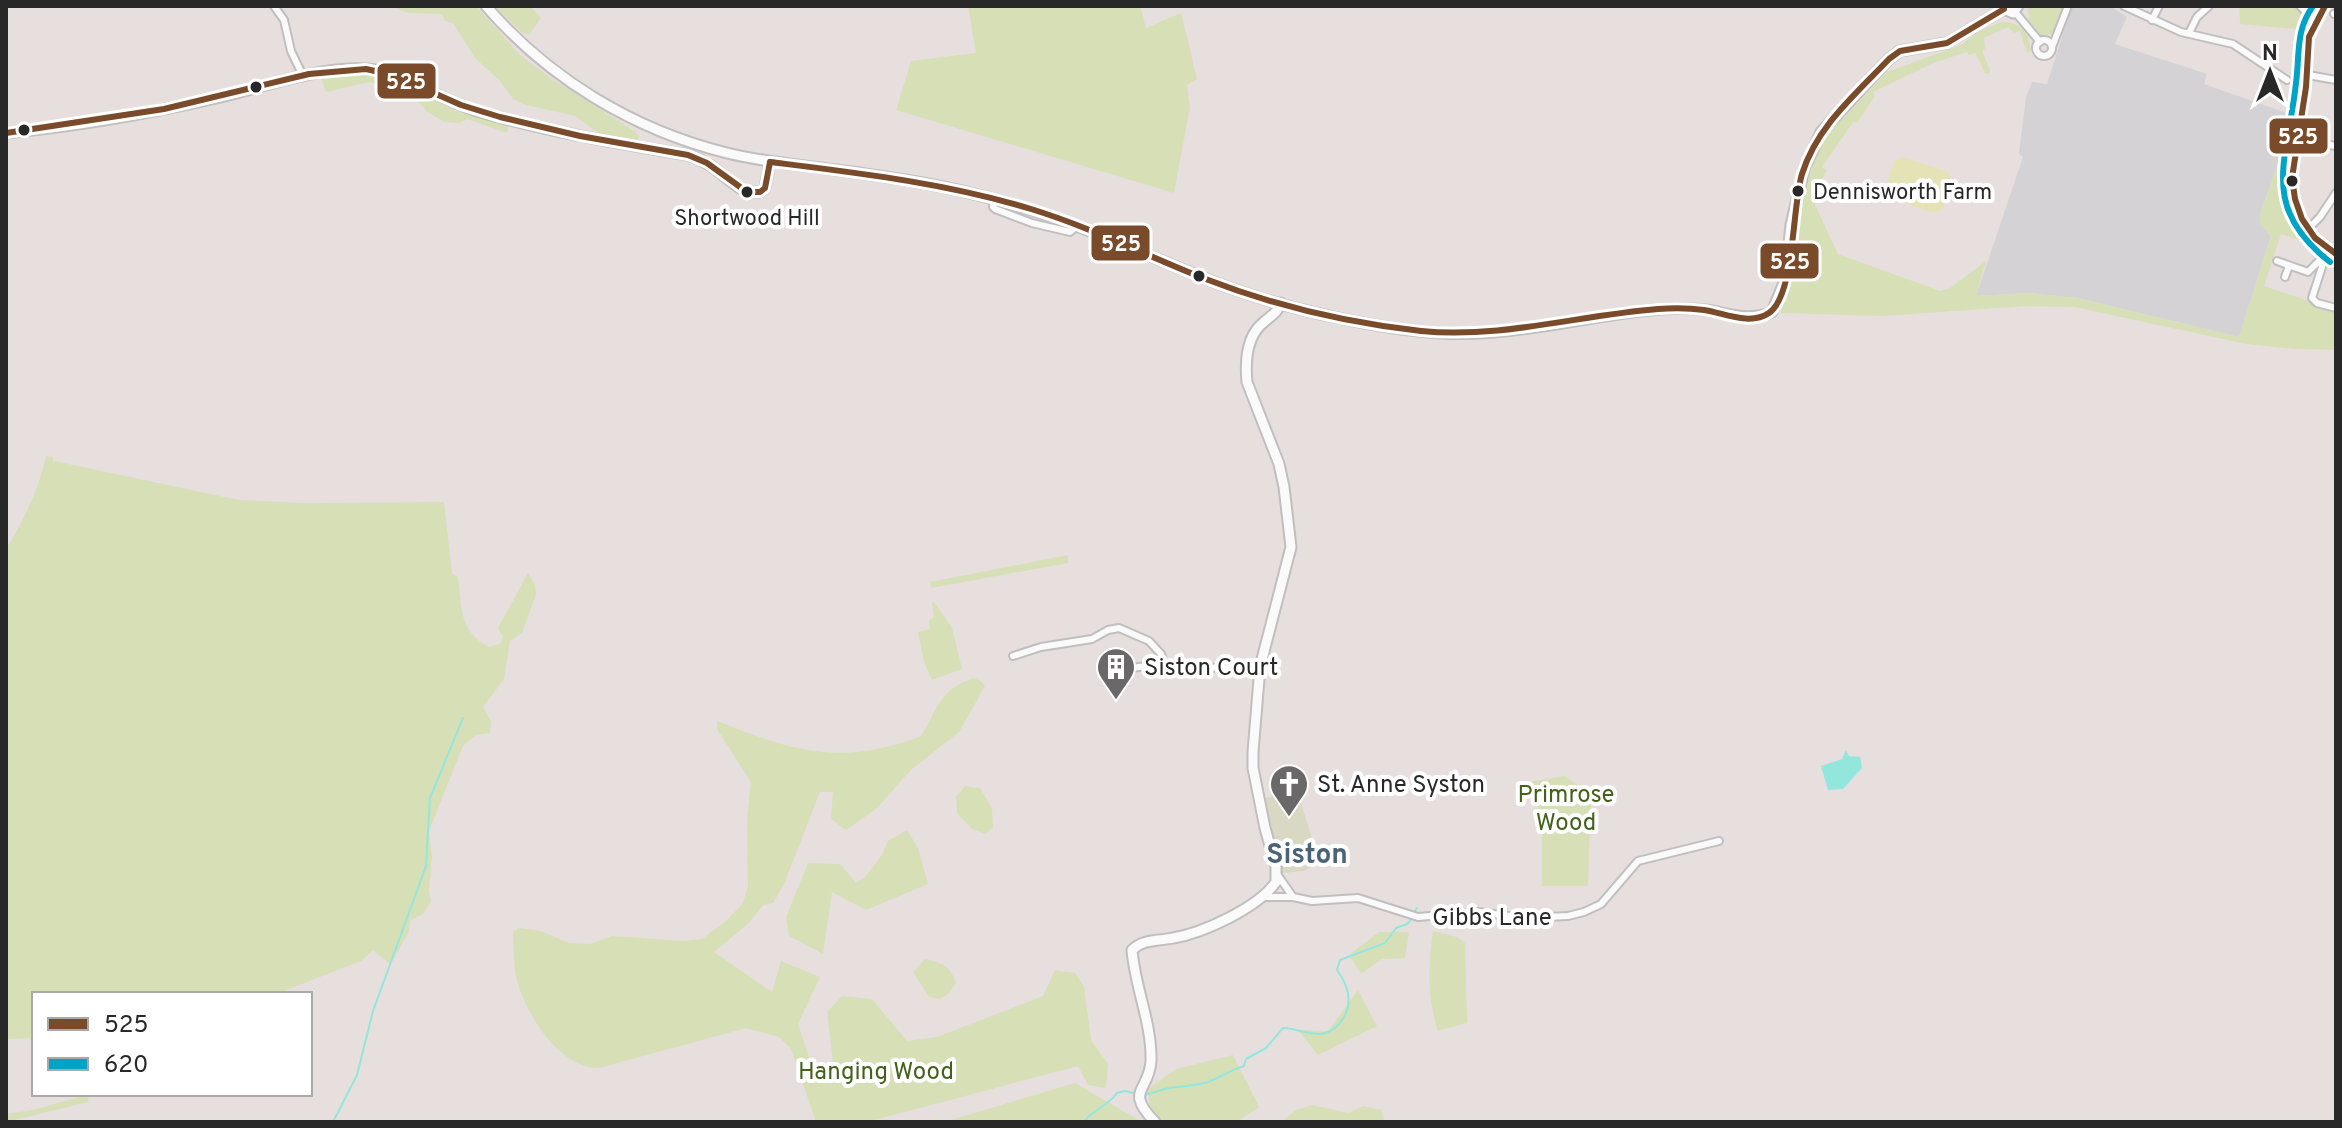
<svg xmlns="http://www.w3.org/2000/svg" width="2342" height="1128" font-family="Overpass,sans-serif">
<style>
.industrial{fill:#d4d2d5}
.green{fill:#d7dfb7}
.cemetery{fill:#d9d8c5}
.pitch{fill:#e4e3b5}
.water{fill:#93e6dc}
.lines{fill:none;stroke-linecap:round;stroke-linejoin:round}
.stream{stroke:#93e6dc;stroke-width:2}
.street-casing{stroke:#c0bebf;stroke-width:10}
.secondary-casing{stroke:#c0bebf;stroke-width:13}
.street{stroke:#fbfafa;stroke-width:6}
.secondary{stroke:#fbfafa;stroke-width:9}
.bus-1-casing{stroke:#fff;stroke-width:12}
.bus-2-casing{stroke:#fff;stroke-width:12}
.bus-1{stroke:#7a4b2a;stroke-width:6}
.bus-2{stroke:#02a3c6;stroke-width:6}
.bus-dot{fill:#282828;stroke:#fff;stroke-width:3}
.labels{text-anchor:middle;stroke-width:8;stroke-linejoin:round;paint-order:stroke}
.bus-label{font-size:22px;fill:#282828;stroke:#fff;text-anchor:start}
.poi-label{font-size:24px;fill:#282828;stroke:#fff;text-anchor:start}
.park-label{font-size:24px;fill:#44611c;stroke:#fff}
.street-label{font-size:24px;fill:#282828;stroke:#fff}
.quarter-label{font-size:28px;font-weight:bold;fill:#4a6376;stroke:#fff}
.line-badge{stroke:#fff;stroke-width:3}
.badge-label{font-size:22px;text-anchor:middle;font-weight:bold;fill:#fff}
</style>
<rect width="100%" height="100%" fill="#e6dfde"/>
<!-- industrial -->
<polygon class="industrial" points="2072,6 2110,6 2127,17 2115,44 2207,74 2204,84 2295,116 2260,214 2260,224 2271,236 2239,337 2078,298 2028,293 1976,296 2023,157 2019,154 2026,97 2032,82 2047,84"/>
<!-- green -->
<g class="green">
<polygon points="390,6 476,6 520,55 549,77 636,132 639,137 637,141 602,136 575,116 526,105 513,99 500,81 475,58 453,23 445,21 442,14 408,13"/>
<polygon points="495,6 530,6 541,18 529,35 521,32"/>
<polygon points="968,6 1140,6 1146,28 1181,13 1197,79 1187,85 1190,107 1174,193 896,110 911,61 976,53"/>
<polygon points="2026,6 2063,6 2052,34 2042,36 2027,18 2030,16"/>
<polygon points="2239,6 2295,6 2307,21 2305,30 2240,24"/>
<path d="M2002,22C2019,21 2029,32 2031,50L2027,53L2020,31L2014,33L2008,27L1984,38L1985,49L1982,51L1990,70L1989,74L1985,73L1975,53L1969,55L1967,52L1933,63L1873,92L1875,96L1857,123L1854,121L1822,167L1827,170L1816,191L1815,205L1838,254L1940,291L1950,288L1986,261L1976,296L2028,293L2078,298L2239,337L2271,236L2260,224V214L2295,116L2298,117C2288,165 2278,214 2322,248L2281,234L2264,286L2336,310V350L2295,349L2246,344L2075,307L2024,306L1886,316L1781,313L1790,279L1799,200L1806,171L1822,140L1887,72L1961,45L1979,31Z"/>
<polygon points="350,73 395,81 456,111 509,124 507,133 467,119 459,123 445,122 427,112 418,101 395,89 370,82 326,92 321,78"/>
<path d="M46,456L53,457V464L54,461L239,500L304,503L444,502L452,574L458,577C462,607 459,632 489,647L500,644L503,637L498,628L528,573L535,585L536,594L522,633L510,641L504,679L483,707L491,722L490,733L476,735L463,746L429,831L432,856L429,891L431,902L423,914L410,921L409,932L390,964L373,950L361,961L276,994H34V1038L6,1039V549C23,522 40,487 46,456Z"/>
<polygon points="1068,555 1068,563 931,588 930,582"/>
<polygon points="932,602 935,603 952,628 962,669 932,680 924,662 918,632 930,629 929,620 934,617"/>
<path d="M974,678L981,681L985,686L959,732L911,770L876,809L846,830L831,819L833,792H820L784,884L773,903L763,905L749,923L714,952L772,992L781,961L820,977L798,1024L812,1066L809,1069L833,1063L827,1012L842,996L872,999L907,1041L937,1037L1043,996L1055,970L1075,973L1084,987L1091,1040L1108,1064L1106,1088L1088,1085L1078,1066L867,1122H816L791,1049L779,1037L746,1028L599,1068C561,1068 530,1020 519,987C513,971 514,949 513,931L520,928L541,931L569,943L590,944L612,936L684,941L702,939L727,920L743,903L748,886L747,820L751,782L717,729V721C792,751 842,767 921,736C939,708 938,690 974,678Z"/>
<polygon points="1565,776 1591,795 1588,886 1542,886 1542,818 1528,782"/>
<polygon points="965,786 980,788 992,808 993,827 986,834 972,829 957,813 956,797"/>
<polygon points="907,830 918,848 928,884 866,910 832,892 823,954 789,936 786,917 808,863 840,864 856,883 865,877 882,855 888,841"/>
<path d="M1433,931L1457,937L1465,943L1467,1023L1438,1031C1427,998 1428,966 1433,931Z"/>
<polygon points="1379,932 1409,932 1405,958 1382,959 1361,974 1349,955"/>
<path d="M925,959C943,963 950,966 956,983L947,995L939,999L929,997L913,972Z"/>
<polygon points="1358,990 1377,1026 1318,1055 1298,1030 1328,1031"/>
<polygon points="1233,1055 1259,1107 1237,1122 1160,1122 1150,1108 1148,1089 1176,1069"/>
<polygon points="1075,1083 1142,1122 944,1122"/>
<polygon points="79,1094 89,1094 88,1102 6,1122 6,1114 33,1110 79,1097"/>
<polygon points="1312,1105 1348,1113 1363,1106 1381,1110 1385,1122 1281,1122 1296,1110"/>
</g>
<!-- cemetery -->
<polygon class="cemetery" points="1298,794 1315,847 1309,851 1312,867 1304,871 1282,873 1270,837 1262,798"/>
<!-- pitch -->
<polygon class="pitch" points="1903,157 1948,172 1952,181 1942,210 1934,213 1890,198 1885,188 1894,161"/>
<!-- water -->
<polygon class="water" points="1846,750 1849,756 1860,757 1862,768 1843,789 1828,790 1821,766 1842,759"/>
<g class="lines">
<!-- stream -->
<g class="stream">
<polyline points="1415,911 1417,908"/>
<path d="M1143,1094C1154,1095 1159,1089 1169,1088C1181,1086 1196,1086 1208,1082C1221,1077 1230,1070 1244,1066L1246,1059L1266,1048L1283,1028C1296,1028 1308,1035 1321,1034C1328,1033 1332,1031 1337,1026C1354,1008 1351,989 1337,970L1340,960L1385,943L1396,928L1407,924L1410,921"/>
<polyline points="333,1122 357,1075 373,1011 426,866 430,798 463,718"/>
<path d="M1084,1122C1093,1109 1107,1107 1117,1093L1125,1091L1137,1094"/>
</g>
<!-- street casing -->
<g class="street-casing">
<g id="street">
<polyline points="274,6 284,20 291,51 303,76"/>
<polyline points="2124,6 2181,32 2233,44 2287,80"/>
<polyline points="2300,6 2314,19"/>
<path d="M2325,6C2299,39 2311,51 2306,87C2298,148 2268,213 2336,254"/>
<polyline points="2015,12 2040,42"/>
<polyline points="2334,14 2336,13"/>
<polyline points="2152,20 2159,6"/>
<polyline points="2189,33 2197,17 2209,6"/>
<circle cx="2044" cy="48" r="8"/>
<polyline points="2052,47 2068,6"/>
<polyline points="2308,75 2336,80"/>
<polyline points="2297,137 2309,142 2336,146"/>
<polyline points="994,199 993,207 995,209 1032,223 1070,232 1077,226"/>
<polyline points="2308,229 2320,217 2336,193"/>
<polyline points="2321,260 2322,267 2312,298 2317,303 2336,308"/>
<polyline points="2277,261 2308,272 2330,250"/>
<polyline points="2285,277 2289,266"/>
<polyline points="1013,656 1041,647 1092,639 1108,630 1119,628 1149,641 1161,654 1164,664 1173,671 1195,668 1260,667"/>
<polyline points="1131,668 1164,664"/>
<polyline points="1277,874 1293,897"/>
<polyline points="1263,897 1293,897 1312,901 1358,898 1418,917 1478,912 1524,918 1568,916 1584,912 1601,904 1638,861 1719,841"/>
</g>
</g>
<!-- secondary casing -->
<g class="secondary-casing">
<g id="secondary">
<path d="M486,6C549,79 634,130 727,153C763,162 800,165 836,170C890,177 944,185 997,200C1077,221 1150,258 1227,287C1288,309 1376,329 1441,333C1512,337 1581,317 1651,310C1669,308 1688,308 1706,310C1731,314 1748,322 1772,312L1785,280L1791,225L1804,169L1821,132L1889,59L1900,51L1947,43L2004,9"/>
<polyline points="2004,9 2013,13 2018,6"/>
<path d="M6,133C77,126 147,114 216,98C265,87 315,67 366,69C403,71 438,99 474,110C543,131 617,143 688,155C718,165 724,180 747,192H760L765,188L770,162"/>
<path d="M1155,1122C1124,1090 1149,1092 1151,1061C1152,1023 1135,988 1132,950C1143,939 1158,941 1173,938C1203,933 1258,908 1276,882V867L1265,828L1253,768V752L1260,667L1291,547L1284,487L1279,464L1247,382C1245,361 1246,336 1264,322C1272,315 1277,313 1281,303"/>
</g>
</g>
<!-- street -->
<use href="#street" class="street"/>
<!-- secondary -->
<use href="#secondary" class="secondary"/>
<!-- bus-1 casing -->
<g class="bus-1-casing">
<g id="bus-1">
<polyline points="2325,6 2309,37 2306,87 2292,178 2295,199 2302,219 2315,238 2336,254"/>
<polyline points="6,133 164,109 309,74 366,69 393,75 461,105 500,117 580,136 688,155 707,163 747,192 760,192 765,188 770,162"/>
<path d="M770,162C858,173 946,183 1031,209C1090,227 1145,255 1203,278C1272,305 1347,323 1421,331C1501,339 1579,315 1658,309C1673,308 1689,308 1704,310C1724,313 1750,326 1769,313C1795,295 1792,206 1802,174C1817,126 1856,94 1889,59L1900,51L1947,43L2004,9"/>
</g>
</g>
<!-- bus-2 casing -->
<g class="bus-2-casing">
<path id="bus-2" d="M2313,6C2295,31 2300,54 2296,83C2288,159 2258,206 2330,262"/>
</g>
<!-- bus-1 -->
<use href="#bus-1" class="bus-1"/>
<!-- bus-2 -->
<use href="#bus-2" class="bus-2"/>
</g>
<!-- icons -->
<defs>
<g id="building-pin" transform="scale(2)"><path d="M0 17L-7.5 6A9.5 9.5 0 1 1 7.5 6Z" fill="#6a6868" stroke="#fff"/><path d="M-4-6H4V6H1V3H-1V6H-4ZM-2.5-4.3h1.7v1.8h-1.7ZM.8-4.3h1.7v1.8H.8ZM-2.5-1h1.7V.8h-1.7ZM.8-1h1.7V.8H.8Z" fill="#fff"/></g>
<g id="church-pin" transform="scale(2)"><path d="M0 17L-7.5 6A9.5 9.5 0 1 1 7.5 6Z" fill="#6a6868" stroke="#fff"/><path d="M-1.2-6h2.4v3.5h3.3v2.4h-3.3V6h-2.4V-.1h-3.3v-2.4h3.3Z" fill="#fff"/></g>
</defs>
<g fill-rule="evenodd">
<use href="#building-pin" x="1116" y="667"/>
<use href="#church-pin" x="1289" y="784"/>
</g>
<!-- markers -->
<g class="bus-dot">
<circle cx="256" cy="87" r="7"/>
<circle cx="24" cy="130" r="7"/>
<circle cx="2292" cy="181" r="7"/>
<circle cx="1798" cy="191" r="7"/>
<circle cx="747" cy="192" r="7"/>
<circle cx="1199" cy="276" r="7"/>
</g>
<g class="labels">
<!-- bus labels -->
<g class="bus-label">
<text x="1813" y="199">Dennisworth Farm</text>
<text x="747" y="225" text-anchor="middle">Shortwood Hill</text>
</g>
<!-- poi labels -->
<g class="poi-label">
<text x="1144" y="675">Siston Court</text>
<text x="1317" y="792">St. Anne Syston</text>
</g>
<!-- park labels -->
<g class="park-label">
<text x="1566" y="802">Primrose<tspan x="1566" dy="28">Wood</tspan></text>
<text x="876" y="1079">Hanging Wood</text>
</g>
<!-- street labels -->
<g class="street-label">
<text x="1492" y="925">Gibbs Lane</text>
</g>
<!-- quarter labels -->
<g class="quarter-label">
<text x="1307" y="863">Siston</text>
</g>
</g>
<g class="line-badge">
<rect x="376" y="62" width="61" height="38" rx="8" fill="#7a4b2a"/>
<rect x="2268" y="117" width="61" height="38" rx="8" fill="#7a4b2a"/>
<rect x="1090" y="224" width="61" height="38" rx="8" fill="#7a4b2a"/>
<rect x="1759" y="242" width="61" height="38" rx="8" fill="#7a4b2a"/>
</g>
<g class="badge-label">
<text x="406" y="89">525</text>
<text x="2298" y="144">525</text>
<text x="1121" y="251">525</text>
<text x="1790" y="269">525</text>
</g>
<!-- border -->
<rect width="2342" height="1128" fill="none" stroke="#282828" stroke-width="16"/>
<!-- legend -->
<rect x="32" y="992" width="280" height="104" fill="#ffffff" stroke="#a9a9a9" stroke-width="2"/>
<rect x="48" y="1018" width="40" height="12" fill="#7a4b2a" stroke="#a9a9a9" stroke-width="2"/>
<text x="104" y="1032" font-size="24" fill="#282828">525</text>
<rect x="48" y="1058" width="40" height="12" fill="#02a3c6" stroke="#a9a9a9" stroke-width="2"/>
<text x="104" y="1072" font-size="24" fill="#282828">620</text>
<!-- north arrow -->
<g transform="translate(2270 72)" stroke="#ffffff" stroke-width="6" paint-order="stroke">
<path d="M0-6L14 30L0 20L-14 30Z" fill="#282828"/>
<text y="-12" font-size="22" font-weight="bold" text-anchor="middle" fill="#282828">N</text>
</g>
</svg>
